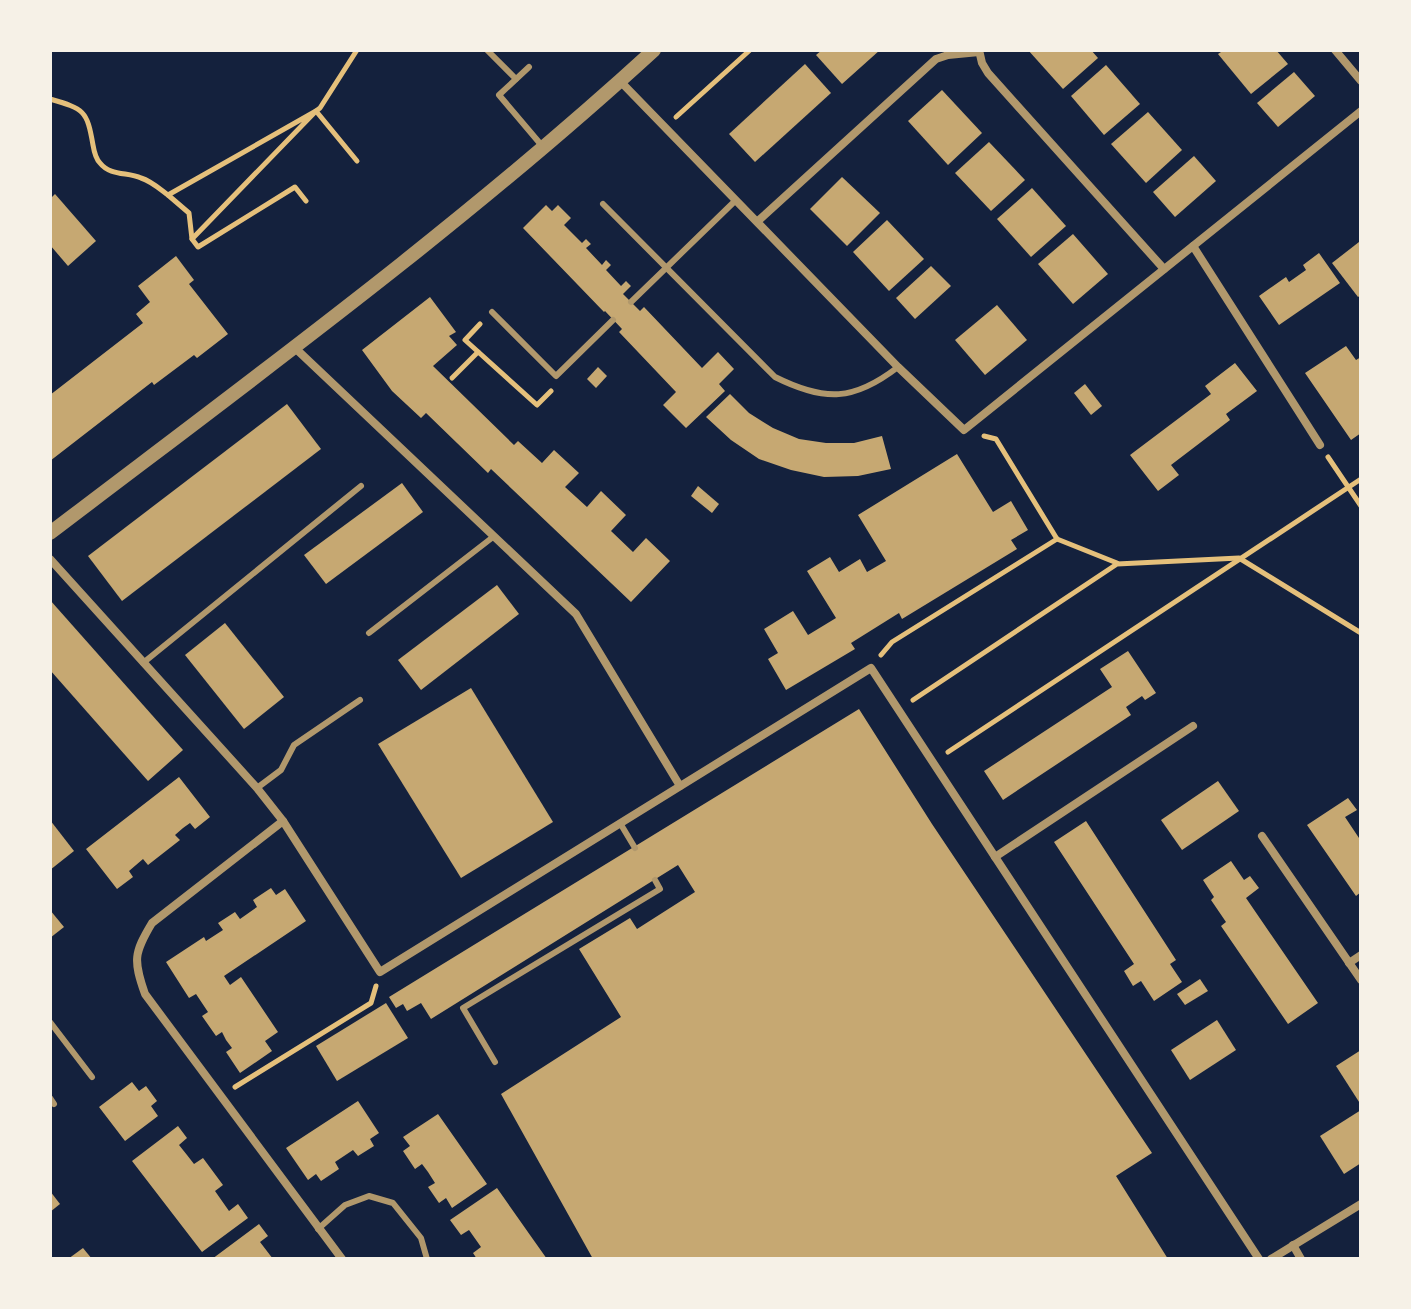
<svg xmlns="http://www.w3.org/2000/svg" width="1411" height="1309" font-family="Roboto,sans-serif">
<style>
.building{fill:#c6a872}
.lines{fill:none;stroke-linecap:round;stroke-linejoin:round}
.path{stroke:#e5c07b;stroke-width:5}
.service{stroke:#b1986c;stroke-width:6}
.minor{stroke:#b1986c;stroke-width:8}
.tertiary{stroke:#b1986c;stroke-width:14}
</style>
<rect width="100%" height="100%" fill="#14213d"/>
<!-- building -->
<g class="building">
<polygon points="822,50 880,50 842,84 816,55"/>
<polygon points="1028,50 1091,50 1098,58 1063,89"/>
<polygon points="1224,50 1276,50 1288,64 1251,94 1218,54"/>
<polygon points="805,64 831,93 755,162 729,134"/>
<polygon points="1106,65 1140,104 1104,135 1071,96"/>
<polygon points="1294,72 1315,96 1278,127 1257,103"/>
<polygon points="942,90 982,133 948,165 908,121"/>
<polygon points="1148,112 1182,150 1146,183 1111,144"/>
<polygon points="989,142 1025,180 991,211 955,173"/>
<polygon points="1194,156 1216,181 1175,217 1153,192"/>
<polygon points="842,177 880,213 847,246 810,209"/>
<polygon points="1032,188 1066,226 1031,257 997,219"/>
<polygon points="55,194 96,241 68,266 50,245 50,199"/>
<polygon points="546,205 552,211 558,205 571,218 564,225 582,243 586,239 591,244 586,248 602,265 606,260 611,265 606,270 621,286 626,281 631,286 623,294 640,311 644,307 702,368 718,352 734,369 719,384 725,391 686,428 663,405 676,392 619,332 622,329 605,311 604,312 523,228"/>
<polygon points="887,220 924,259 889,291 853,252"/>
<polygon points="1073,234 1108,274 1073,304 1038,264"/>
<polygon points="1359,242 1361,246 1361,295 1358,297 1332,263"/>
<polygon points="1319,253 1340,283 1279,325 1259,296 1286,277 1289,282 1306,270 1303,265"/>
<polygon points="176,256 194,280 189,284 228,334 197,358 194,355 154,385 152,382 50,461 50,395 143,323 136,314 150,302 138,286"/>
<polygon points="931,266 951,286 915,319 896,298"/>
<polygon points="430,297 456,332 449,336 457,345 433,366 514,445 518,441 542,463 554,450 579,473 565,487 587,507 601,491 626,515 611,531 633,552 646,538 670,561 631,602 491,469 488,473 426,413 421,418 392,391 362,350"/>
<polygon points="997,305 1027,340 985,375 955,340"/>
<polygon points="1346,346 1356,360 1361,357 1361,433 1351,440 1305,373"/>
<polygon points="1235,363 1257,391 1226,414 1230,420 1171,465 1179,475 1158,491 1130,455 1211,394 1205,386"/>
<polygon points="598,367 607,376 596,388 587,379"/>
<polygon points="1085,384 1102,406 1091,415 1074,393"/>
<polygon points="730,394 749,413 773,428 799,439 826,443 854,443 882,436 891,469 858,476 824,477 791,470 759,459 731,440 706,417"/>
<polygon points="287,404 321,449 122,601 88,556"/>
<polygon points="957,454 993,512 1011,501 1028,530 1011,540 1017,549 902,619 899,613 851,643 855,649 786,690 768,659 778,653 764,629 793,611 808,635 836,618 807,571 830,557 839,572 860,559 867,572 886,561 858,515"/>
<polygon points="402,483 423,512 326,584 304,555"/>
<polygon points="698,486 719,504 712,513 691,496"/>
<polygon points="497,585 519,614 421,690 398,660"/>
<polygon points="50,600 183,750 148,781 50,670"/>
<polygon points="225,623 284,697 244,729 185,655"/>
<polygon points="1128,651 1156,693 1145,700 1142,696 1126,707 1131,715 1003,800 984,771 1112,687 1100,669"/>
<polygon points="471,688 553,822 461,878 378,744"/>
<polygon points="859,709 932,824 1152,1153 1116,1176 1168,1259 593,1259 501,1094 621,1017 579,949 630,918 637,929 695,892 678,865 431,1019 421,1003 407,1011 403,1004 396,1008 389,997"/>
<polygon points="179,777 210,817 195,829 190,823 183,828 175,835 180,840 148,865 143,859 129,871 133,877 117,889 86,849"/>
<polygon points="1218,781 1239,811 1182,850 1161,820"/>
<polygon points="1348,798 1357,810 1345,817 1361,841 1361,892 1356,896 1307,825"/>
<polygon points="50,820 74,851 50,870"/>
<polygon points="1086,821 1176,960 1170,964 1182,982 1154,1001 1141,981 1133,986 1124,971 1134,964 1054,842"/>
<polygon points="1231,861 1244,880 1250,876 1259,888 1246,898 1318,1003 1288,1024 1221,926 1226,922 1211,900 1214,897 1203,880"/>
<polygon points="271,888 276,895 285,889 306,921 224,976 230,985 241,977 278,1032 265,1041 272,1051 240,1073 226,1052 232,1048 226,1040 222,1032 216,1036 202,1016 208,1012 196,994 189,998 166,962 204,937 206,941 223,930 218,923 235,912 240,919 257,907 253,900"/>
<polygon points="50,910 64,927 50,938"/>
<polygon points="1200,979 1208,991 1185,1005 1177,994"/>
<polygon points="386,1003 408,1038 337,1081 316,1046"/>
<polygon points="1217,1020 1236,1050 1190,1080 1171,1050"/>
<polygon points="1361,1050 1361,1105 1336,1066"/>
<polygon points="132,1082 139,1091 146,1086 157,1101 151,1106 158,1116 125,1141 99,1107"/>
<polygon points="358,1101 379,1133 370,1139 374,1146 358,1156 353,1150 335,1162 339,1169 321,1181 316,1174 308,1180 286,1148"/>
<polygon points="1361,1110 1361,1163 1344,1174 1320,1136"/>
<polygon points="438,1114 487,1184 452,1208 446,1198 439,1203 428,1187 435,1183 428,1172 422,1164 415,1169 403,1151 410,1146 403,1137"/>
<polygon points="178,1126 187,1138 179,1145 187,1155 194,1164 203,1158 223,1185 215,1191 229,1211 238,1204 248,1218 202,1252 132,1161"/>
<polygon points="497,1188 530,1235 547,1259 477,1259 473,1253 481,1247 469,1230 461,1235 450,1220"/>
<polygon points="50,1191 60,1204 50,1212"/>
<polygon points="259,1224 268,1236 260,1242 273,1259 212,1259"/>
<polygon points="83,1248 92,1259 68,1259"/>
</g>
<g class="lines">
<!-- path -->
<g class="path">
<polyline points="357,50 320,108 316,111 357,161"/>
<path d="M50,99C84,109 87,110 93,145C94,151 96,159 100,163C110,176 128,172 141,178C151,181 160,189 168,195L316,111L192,239L198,247L295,187L306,201"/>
<polyline points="676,117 750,50"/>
<polyline points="168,195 189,213 192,239"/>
<polyline points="480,324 465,340 537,405 551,391"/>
<polyline points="452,378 478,352"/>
<polyline points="984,436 996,439 1057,539 1117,563"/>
<polyline points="1328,457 1361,506"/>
<polyline points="881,655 892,642 1057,539"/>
<polyline points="913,700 1117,564 1239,558 1361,633"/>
<polyline points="948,752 1361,479"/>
<polyline points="235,1087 371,1003 376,986"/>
</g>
<!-- service -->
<g class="service">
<polyline points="487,50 516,79"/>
<polyline points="529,67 499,95 543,147"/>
<path d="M603,204L775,377C825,402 854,401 898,367"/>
<polyline points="631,302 736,200"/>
<polyline points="492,312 556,376 613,320"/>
<polyline points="369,633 493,537"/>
<polyline points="143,663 361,486"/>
<polyline points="257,788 281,770 294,745 360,700"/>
<polyline points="620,823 635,848"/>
<polyline points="50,1022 92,1077"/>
<polyline points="495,1062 463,1008 660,889 655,880"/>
<polyline points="50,1098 54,1104"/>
<polyline points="318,1229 345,1205 369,1196 393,1203 421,1238 427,1259"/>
</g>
<!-- minor -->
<g class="minor">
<polyline points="979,50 982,63 988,73 1164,269"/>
<polyline points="1335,50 1361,81"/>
<polyline points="620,81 898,367 964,430 1361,111"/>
<polyline points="758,221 936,59 948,55 979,52"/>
<polyline points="1193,246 1320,445"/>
<polyline points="294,347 576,614 680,786"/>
<polyline points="50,559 257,788 283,821 380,972 871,668 1259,1259"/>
<path d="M283,821L152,923C134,953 133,960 145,994L342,1259"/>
<polyline points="1262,836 1361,980"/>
<polyline points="995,857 1193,726"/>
<polyline points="1349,963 1361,955"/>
<polyline points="1293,1245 1301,1259"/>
<polyline points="1271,1259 1361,1204"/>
</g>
<!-- tertiary -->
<path class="tertiary" d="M50,533C255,377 464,224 654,50"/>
</g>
<!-- border -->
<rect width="1411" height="1309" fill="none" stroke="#f6f1e7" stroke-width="104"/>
</svg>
